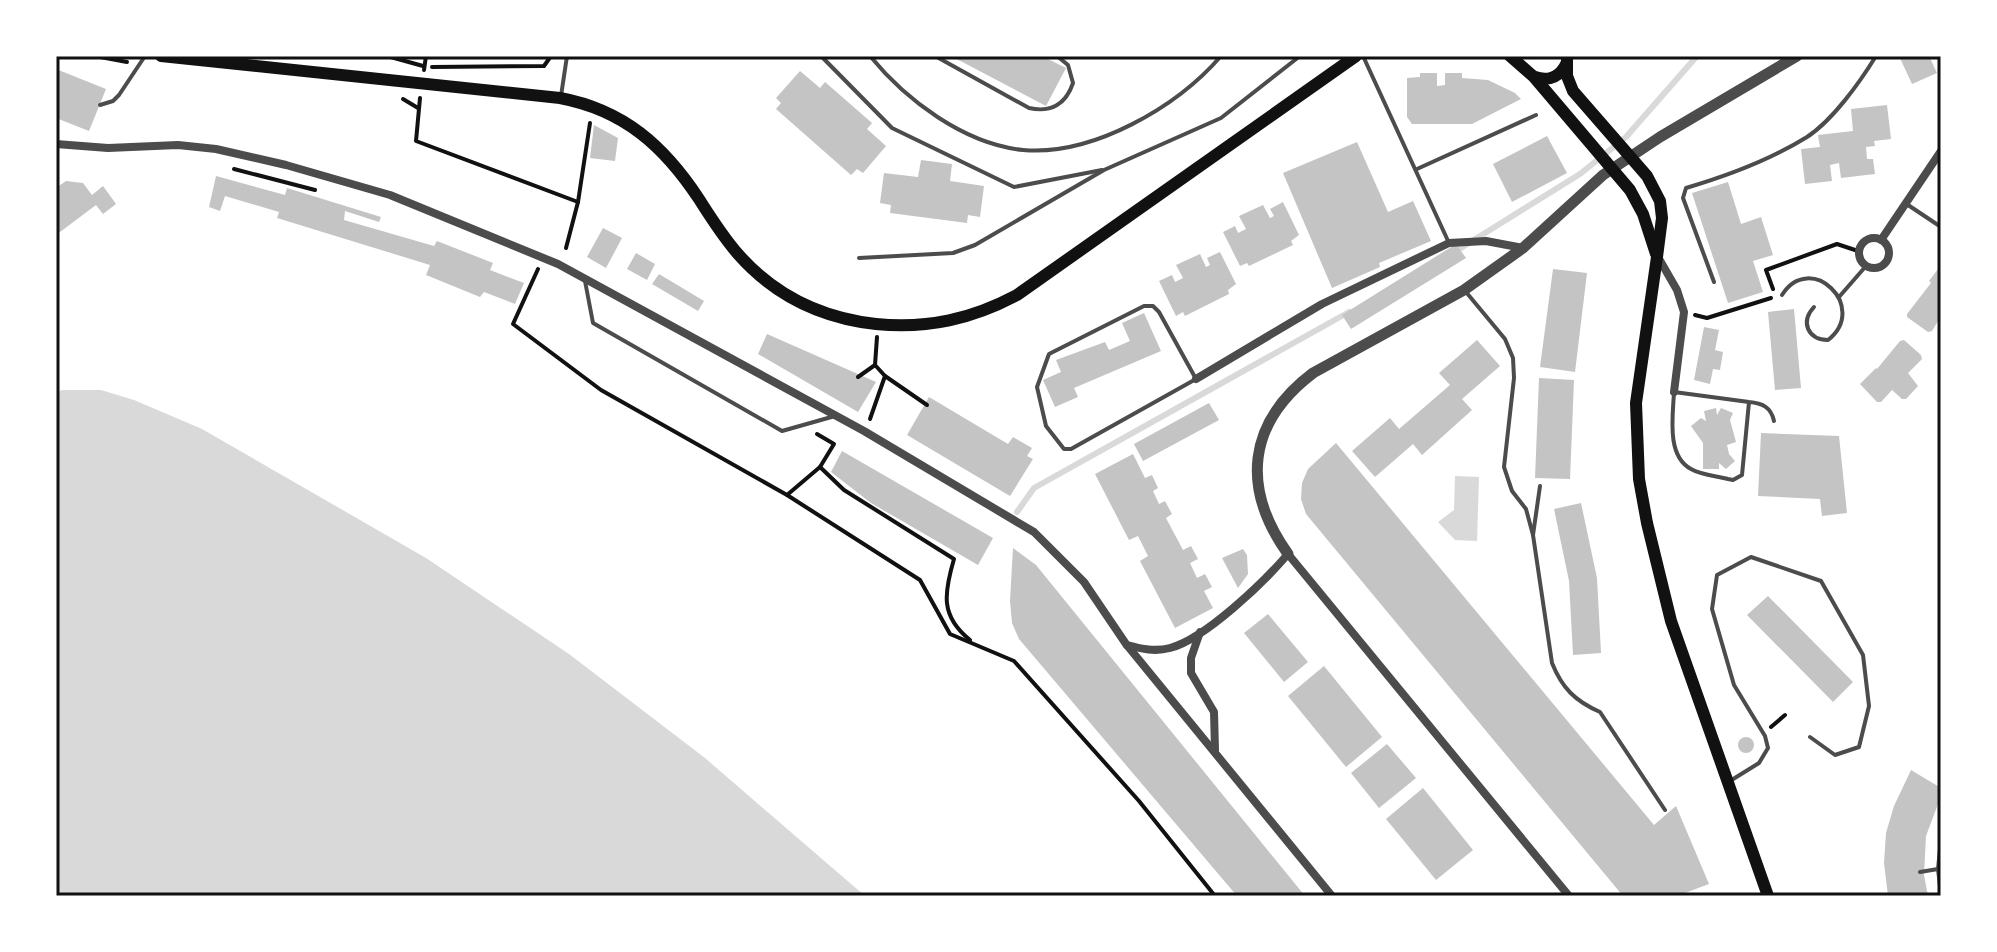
<svg xmlns="http://www.w3.org/2000/svg" width="1997" height="952" font-family="'Source Serif 4',serif">
<style>
.water{fill:#d9d9d9}
.lines{fill:none;stroke-linecap:round;stroke-linejoin:round}
.stream{stroke:#d9d9d9;stroke-width:6}
.building{fill:#c4c4c4}
.path{stroke:#111;stroke-width:4}
.service{stroke:#4c4c4c;stroke-width:4}
.minor{stroke:#4c4c4c;stroke-width:8}
.tertiary{stroke:#4c4c4c;stroke-width:11}
.secondary{stroke:#111;stroke-width:12}
.neatline{fill:none;stroke:#111;stroke-width:3}
</style>
<rect width="100%" height="100%" fill="#fff"/>
<!-- water -->
<g class="water">
<polygon points="64,390 101,390 134,400 202,429 426,558 569,654 705,758 865,896 56,896 56,391"/>
<polygon points="1455,476 1479,477 1477,541 1455,540 1438,522 1454,510"/>
</g>
<g class="lines">
<!-- stream -->
<g class="stream">
<polyline points="1453,253 1580,174 1626,137 1697,56"/>
<polyline points="1017,512 1034,488 1349,312"/>
</g>
</g>
<!-- building -->
<g class="building">
<polygon points="951,56 1042,56 1066,68 1046,106"/>
<polygon points="1899,56 1929,56 1937,73 1912,84"/>
<polygon points="56,69 106,89 89,131 56,118"/>
<polygon points="800,71 820,88 825,82 872,123 867,129 886,146 863,173 857,169 851,175 776,109 781,103 776,98"/>
<polygon points="1420,73 1437,73 1437,86 1445,85 1445,73 1462,73 1462,78 1488,80 1515,93 1521,99 1472,124 1412,124 1407,117 1407,78 1420,77"/>
<polygon points="1887,105 1891,139 1874,141 1875,146 1866,147 1867,159 1873,159 1875,174 1841,178 1839,163 1830,165 1832,181 1805,184 1801,149 1820,147 1818,135 1853,131 1851,109"/>
<polygon points="594,125 618,138 615,161 590,158"/>
<polygon points="1547,136 1567,173 1512,202 1493,164"/>
<polygon points="1357,142 1388,212 1413,201 1431,241 1379,263 1380,267 1332,288 1283,173"/>
<polygon points="921,160 952,164 950,181 984,186 980,217 968,215 967,223 890,213 891,205 880,203 884,173 918,177"/>
<polygon points="216,176 285,195 287,188 381,217 379,222 345,211 344,220 434,246 437,241 493,263 490,270 524,283 515,304 484,292 480,297 426,275 430,265 277,218 279,212 225,196 220,211 209,207"/>
<polygon points="66,181 83,183 92,195 103,186 116,204 103,214 96,205 56,235 56,188"/>
<polygon points="1728,182 1741,224 1761,217 1773,255 1753,261 1763,292 1728,303 1692,193"/>
<polygon points="1283,202 1299,235 1291,241 1293,245 1249,266 1247,263 1240,266 1223,232 1235,226 1238,233 1246,229 1239,216 1263,205 1270,218 1274,216 1270,209"/>
<polygon points="603,228 622,238 606,268 587,257"/>
<polygon points="1456,244 1466,258 1351,329 1342,315"/>
<polygon points="1220,252 1236,284 1228,290 1229,294 1185,316 1183,312 1176,316 1159,281 1172,275 1175,282 1183,278 1176,265 1200,254 1206,267 1210,265 1207,258"/>
<polygon points="636,253 655,264 647,280 627,269"/>
<polygon points="1941,265 1941,316 1932,331 1928,332 1907,317 1907,314 1931,283 1929,281"/>
<polygon points="1553,269 1587,273 1575,372 1540,367"/>
<polygon points="659,274 704,301 698,311 652,284"/>
<polygon points="1794,309 1801,388 1775,390 1768,312"/>
<polygon points="1144,313 1161,351 1074,388 1078,397 1055,407 1043,380 1061,372 1056,360 1105,342 1109,350 1130,341 1122,323"/>
<polygon points="1704,327 1719,330 1715,350 1723,352 1720,370 1713,369 1710,384 1694,380"/>
<polygon points="767,334 876,382 858,412 758,354"/>
<polygon points="1477,340 1500,366 1462,399 1472,410 1422,455 1413,444 1375,477 1352,451 1390,418 1399,429 1450,385 1439,373"/>
<polygon points="1904,340 1921,355 1922,359 1908,373 1918,386 1906,399 1902,399 1892,390 1881,402 1877,402 1860,384 1876,368 1877,369 1900,341"/>
<polygon points="1539,378 1574,380 1570,479 1535,478"/>
<polygon points="929,397 1008,444 1013,437 1032,448 1027,456 1033,459 1010,496 907,435"/>
<polygon points="1209,403 1219,420 1143,461 1134,444"/>
<polygon points="1716,408 1717,415 1721,408 1733,413 1730,420 1736,442 1727,445 1729,454 1735,461 1726,469 1719,463 1719,469 1703,469 1703,443 1691,426 1701,418 1706,421 1704,411"/>
<polygon points="1761,433 1839,436 1847,513 1822,516 1820,499 1758,496"/>
<polygon points="1336,443 1654,825 1676,806 1709,884 1685,893 1686,896 1623,896 1306,514 1301,499 1302,483 1308,469"/>
<polygon points="842,451 993,538 978,565 871,503 831,472"/>
<polygon points="1133,454 1145,478 1152,475 1158,488 1153,491 1159,504 1165,501 1172,514 1166,518 1183,550 1191,546 1198,559 1190,563 1197,578 1205,574 1212,587 1204,591 1213,608 1175,628 1140,561 1148,556 1138,536 1129,540 1095,474"/>
<polygon points="1581,503 1597,578 1601,653 1573,655 1569,581 1554,509"/>
<polygon points="1013,548 1036,565 1305,896 1237,896 1019,639 1012,623 1010,601"/>
<polygon points="1243,549 1247,555 1248,574 1238,588 1222,558"/>
<polygon points="1768,596 1853,682 1833,702 1747,615"/>
<polygon points="1268,614 1308,662 1284,682 1244,633"/>
<polygon points="1324,666 1382,737 1346,767 1288,696"/>
<circle cx="1746" cy="745" r="8"/>
<polygon points="1387,744 1416,778 1379,808 1351,773"/>
<polygon points="1911,770 1941,788 1941,796 1926,836 1924,875 1928,896 1888,896 1884,863 1886,833 1894,806"/>
<polygon points="1423,788 1473,850 1436,880 1386,819"/>
</g>
<g class="lines">
<!-- path -->
<g class="path">
<polyline points="95,56 127,62"/>
<polyline points="387,56 423,66"/>
<polyline points="432,67 544,66 551,56"/>
<polyline points="424,70 426,56"/>
<polyline points="420,98 416,141 578,202"/>
<polyline points="403,99 418,108"/>
<polyline points="234,169 315,190"/>
<polyline points="566,248 578,202 590,123"/>
<polyline points="538,269 513,324 601,390 787,495 920,580 950,634 1014,661 1139,801 1215,896"/>
<polyline points="1773,289 1766,270 1837,244 1858,251"/>
<polyline points="1695,315 1707,318 1771,298"/>
<polyline points="885,376 927,405"/>
<polyline points="858,377 875,365"/>
<polyline points="870,419 885,376 875,365 877,337"/>
<path d="M820,467L844,490L954,559C944,593 940,616 970,640"/>
<polyline points="787,495 820,467 834,444 817,434"/>
<polyline points="1771,727 1785,715"/>
</g>
<!-- service -->
<g class="service">
<polyline points="821,56 892,128 1014,187 1102,170"/>
<path d="M870,56C906,100 964,144 1023,150C1093,156 1177,107 1221,56"/>
<path d="M935,56L1029,108C1051,113 1066,104 1073,83L1068,65L1057,56"/>
<polyline points="1363,56 1449,243"/>
<polyline points="561,96 567,56"/>
<polyline points="100,105 113,101 119,95 145,56"/>
<polyline points="1417,169 1536,115"/>
<polyline points="1908,205 1941,227"/>
<polyline points="859,258 953,253 975,245 1104,170 1221,118 1300,56"/>
<polyline points="585,281 593,323 782,431 835,416"/>
<path d="M1714,282L1683,198L1686,188C1727,176 1770,160 1807,137C1833,120 1860,82 1876,56"/>
<polyline points="1466,292 1505,339 1513,358 1514,378 1504,467 1512,491 1526,509 1533,535 1540,486"/>
<path d="M1782,295C1810,250 1870,307 1828,340C1808,340 1800,322 1814,307"/>
<polyline points="1839,297 1866,266"/>
<polygon points="1144,306 1153,306 1159,312 1196,379 1071,449 1064,449 1046,426 1037,387 1049,354"/>
<path d="M1749,402L1742,475L1733,480L1728,479C1717,476 1701,475 1691,469C1666,456 1673,415 1674,392L1749,402C1762,403 1771,407 1774,421"/>
<path d="M1533,535L1552,663C1562,688 1575,701 1600,712L1665,810"/>
<polyline points="1730,781 1759,763 1768,748 1765,736 1734,685 1712,609 1717,575 1751,557 1821,581 1863,655 1869,706 1859,747 1835,755 1810,737"/>
<polyline points="1941,839 1938,869 1941,895"/>
<polyline points="1920,872 1938,869"/>
</g>
<!-- minor -->
<g class="minor">
<polyline points="56,144 108,148 178,145 216,149 286,165 390,195 558,264 864,431 1034,532 1084,582 1126,644 1332,896"/>
<circle cx="1874" cy="253" r="15"/>
<polyline points="1881,240 1941,151"/>
<polyline points="1658,257 1677,290 1684,312 1674,392"/>
<polyline points="1196,379 1322,304 1449,243 1486,241 1523,248"/>
<polyline points="1200,632 1191,658 1191,673 1214,712 1215,750"/>
<path d="M1127,645C1142,649 1155,652 1170,648C1205,639 1264,582 1288,554L1569,896"/>
</g>
<!-- tertiary -->
<path class="tertiary" d="M1288,554C1241,488 1247,423 1313,373L1464,290L1523,248L1603,175L1660,137L1797,56"/>
<!-- secondary -->
<g class="secondary">
<path d="M161,56L560,98C624,110 664,146 699,199C711,218 723,237 738,254C774,295 822,318 876,324C928,329 972,319 1017,295L1356,56"/>
<polyline points="1510,56 1534,77 1630,190 1643,214 1656,254"/>
<polyline points="1567,56 1567,76 1573,91 1647,176 1660,201 1662,218 1657,257 1636,403 1639,479 1647,523 1671,621 1768,896"/>
<path d="M1535,77C1550,82 1561,76 1567,62"/>
</g>
</g>
<!-- border -->
<rect width="1997" height="952" fill="none" stroke="#ffffff" stroke-width="116"/>
<rect x="58" y="58" width="1881" height="836" class="neatline"/>
</svg>
